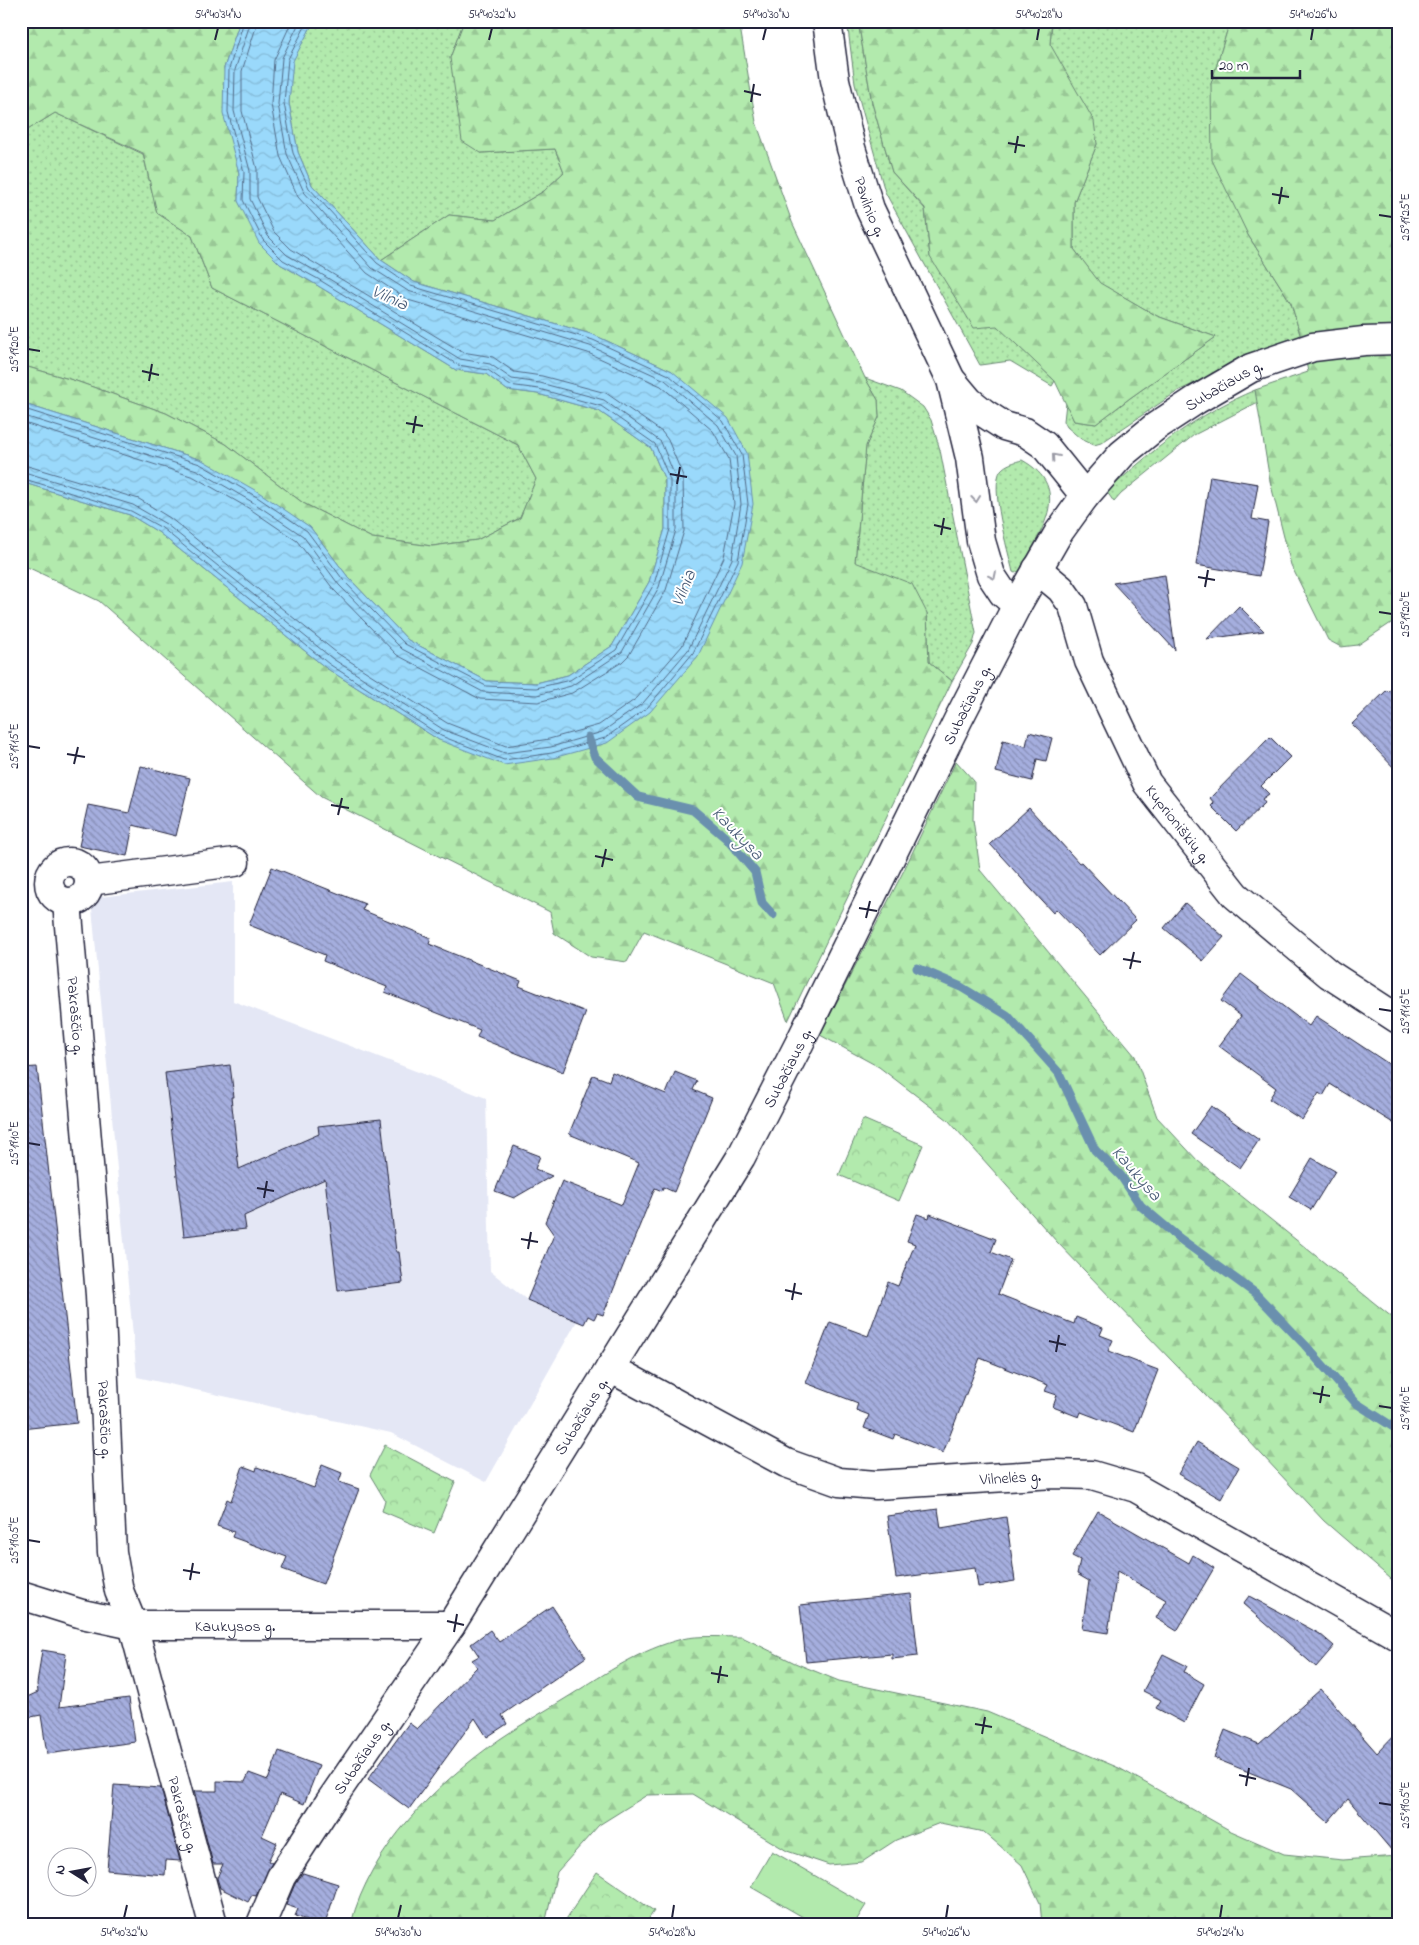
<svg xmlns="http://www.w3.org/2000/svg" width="1419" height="1945" font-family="'Indie Flower',sans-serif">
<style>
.built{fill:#e4e7f5}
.grass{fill:url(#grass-dots);stroke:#6a8674}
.forest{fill:url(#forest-firs);stroke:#6a8674}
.park{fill:url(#park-crowns);stroke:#6a8674}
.garden{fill:#b2eaad;stroke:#6a8674}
.water{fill:url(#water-waves);stroke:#6a90ae}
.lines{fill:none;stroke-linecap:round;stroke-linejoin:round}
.shore{stroke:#526b88;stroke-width:1}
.stream{stroke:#6a90ae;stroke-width:9}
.building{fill:url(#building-back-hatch);stroke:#22223b}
.minor-casing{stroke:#22223b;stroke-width:31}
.minor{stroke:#fff;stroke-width:28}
.oneway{stroke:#9c9ca7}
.ticks{fill:none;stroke:#22223b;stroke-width:2}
.labels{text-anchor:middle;stroke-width:4;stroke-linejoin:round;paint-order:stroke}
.street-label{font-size:16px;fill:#22223b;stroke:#fff}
.water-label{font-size:18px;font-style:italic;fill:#465975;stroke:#fff}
.neatline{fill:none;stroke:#22223b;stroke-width:2}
.ticks-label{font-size:12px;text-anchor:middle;fill:#22223b}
</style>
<defs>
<pattern id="grass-dots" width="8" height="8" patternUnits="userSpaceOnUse" patternTransform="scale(1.25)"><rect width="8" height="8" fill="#b2eaad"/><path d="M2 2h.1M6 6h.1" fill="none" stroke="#99c896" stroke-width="1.8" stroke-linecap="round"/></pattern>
<pattern id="forest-firs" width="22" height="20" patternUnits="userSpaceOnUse" patternTransform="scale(1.25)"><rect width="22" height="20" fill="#b2eaad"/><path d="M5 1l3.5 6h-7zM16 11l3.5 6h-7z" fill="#99c896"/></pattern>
<pattern id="park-crowns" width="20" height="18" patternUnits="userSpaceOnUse" patternTransform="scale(1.25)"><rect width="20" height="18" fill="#b2eaad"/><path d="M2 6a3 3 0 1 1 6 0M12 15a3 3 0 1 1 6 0" fill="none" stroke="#99c896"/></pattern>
<pattern id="water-waves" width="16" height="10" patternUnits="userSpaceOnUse" patternTransform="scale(1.25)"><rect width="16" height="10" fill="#9ad9fb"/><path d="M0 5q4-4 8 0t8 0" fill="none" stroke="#84bad8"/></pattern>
<pattern id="building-back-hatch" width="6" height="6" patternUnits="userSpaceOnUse" patternTransform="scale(1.25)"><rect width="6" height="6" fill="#a5aede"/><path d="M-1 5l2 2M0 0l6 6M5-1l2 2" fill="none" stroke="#868db5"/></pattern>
</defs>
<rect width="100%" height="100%" fill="#fff"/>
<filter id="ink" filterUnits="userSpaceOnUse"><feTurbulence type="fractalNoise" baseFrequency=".02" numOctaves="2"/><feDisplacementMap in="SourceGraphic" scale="10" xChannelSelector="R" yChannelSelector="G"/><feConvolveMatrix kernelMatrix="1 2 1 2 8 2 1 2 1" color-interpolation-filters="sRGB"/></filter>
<g filter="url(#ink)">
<!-- built -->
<polygon class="built" points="233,882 233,1001 486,1098 490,1271 527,1300 577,1321 486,1482 391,1433 137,1377 91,898"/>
<!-- grass -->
<g class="grass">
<polygon points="314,21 464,21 450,58 481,153 555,149 564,172 544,191 495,220 449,215 381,260 312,185 298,152 289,103 292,61"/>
<polygon points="847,21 858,21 872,103 892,172 925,209 930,257 997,325 1055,381 1052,386 1010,361 980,365 885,192 855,84"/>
<polygon points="1052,21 1230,21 1211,84 1248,235 1291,303 1302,341 1261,352 1178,391 1101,443 1094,445 1081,439 1067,427 1064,421 1066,403 1074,421 1096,424 1130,398 1216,337 1157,316 1099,283 1074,249 1074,202 1097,144 1050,44"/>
<polygon points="55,113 143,154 157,213 192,236 212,288 518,445 536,479 520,518 477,540 432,546 372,538 303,503 226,444 166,413 76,381 21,365 21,134"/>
<polygon points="865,378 901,391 923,407 931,420 940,450 976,633 973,644 952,681 929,662 927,613 855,562 866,446 879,417 878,400"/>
<path d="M1255,390L1258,402L1194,435L1121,494L1114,502L1107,492C1153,449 1197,414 1255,390Z"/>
<path d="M1022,460C1075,489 1039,534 1019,571L1015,573L1013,572C1008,551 989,486 1001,470C1006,464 1015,462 1022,460Z"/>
</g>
<!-- forest -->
<g class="forest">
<polygon points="21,21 240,21 224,68 233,147 239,173 238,201 280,264 315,284 456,370 486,374 507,390 538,394 599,411 651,448 665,480 665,529 649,582 612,646 568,675 536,683 487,681 408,640 348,577 310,527 202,460 21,403 21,365 76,381 166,413 226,444 303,503 372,538 432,546 477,540 520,518 536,479 518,445 212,288 192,236 157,213 143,153 55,113 21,134"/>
<polygon points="464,21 739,21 756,122 792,222 865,378 878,400 879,417 866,446 855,562 912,584 927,613 929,662 952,681 788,1021 774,983 644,931 627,962 591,957 554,933 550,912 321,797 99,601 21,564 21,482 130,515 158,532 326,668 439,740 698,656 672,371 594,335 414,282 381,260 449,215 495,220 544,191 564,172 555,149 481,153 462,141 450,58"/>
<polygon points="858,21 1052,21 1050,44 1094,121 1097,144 1074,202 1074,249 1100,283 1157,316 1216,337 1130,398 1096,424 1074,421 1055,381 997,326 974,328 930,257 925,208 892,172 872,103"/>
<polygon points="1230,21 1398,21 1398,614 1391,623 1358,645 1341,647 1328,640 1291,565 1270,481 1255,390 1308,372 1302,341 1291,303 1248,235 1212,160 1211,84"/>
<polygon points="956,761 974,781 973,819 980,870 1135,1056 1157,1117 1198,1161 1398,1322 1398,1585 1324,1521 1233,1424 1057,1242 948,1120 879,1067 820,1035 903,872"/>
<path d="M742,1637L795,1663L839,1681L987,1712L1119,1768L1231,1831L1284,1854L1343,1860L1398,1856V1924H1042L1040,1903L1022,1865L984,1832L940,1823L896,1840L862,1862L829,1865L787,1851L693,1794L647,1795L599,1825L557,1872L545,1924H351C370,1848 437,1783 500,1739C523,1723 547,1710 571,1695C606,1673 641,1649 682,1639C697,1635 725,1637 742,1637Z"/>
</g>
<!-- park -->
<g class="park">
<polygon points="863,1119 923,1145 899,1201 839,1175"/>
<polygon points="385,1445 455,1482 434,1533 382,1511 385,1500 370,1475"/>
<polygon points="597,1872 654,1911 645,1924 563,1924"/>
</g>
<!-- garden -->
<polygon class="garden" points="772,1851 866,1905 854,1924 815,1924 751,1887"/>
<!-- water -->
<polygon class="water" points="240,21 314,21 293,61 289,103 298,152 312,185 381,260 414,282 594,335 672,371 728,418 747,453 753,504 742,563 698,656 650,712 607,743 553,758 504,765 439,740 326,668 158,532 130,515 21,482 21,403 202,460 260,493 310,527 348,577 408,640 487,681 536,683 568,675 612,646 649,582 665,529 665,480 651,448 599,411 538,394 507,390 486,374 456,370 315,284 280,264 259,243 238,201 239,173 223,113 224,68"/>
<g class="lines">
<!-- shore -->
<g class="shore">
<polyline points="21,408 200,464 257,497 307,531 344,581 405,644 486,686 536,688 570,680 616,650 654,584 670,529 670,480 655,444 601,406 539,389 509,385 488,370 458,365 318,279 283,260 263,240 243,200 244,172 228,112 229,69 244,21"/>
<polyline points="21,415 197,470 254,503 303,536 339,585 402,649 483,692 537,695 571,686 622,652 659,587 676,530 676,479 661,442 604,400 540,383 512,379 490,364 460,359 321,274 287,255 268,236 250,199 250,171 234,111 235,70 251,21"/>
<polyline points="21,422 194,477 250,509 297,541 334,590 397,655 480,699 538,702 572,693 622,662 629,655 666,590 684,531 683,476 668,440 662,432 606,393 542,376 514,372 493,357 462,352 291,249 274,232 257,197 257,169 242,111 242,71 258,21"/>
<polyline points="21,464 139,499 170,518 337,653 447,723 506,746 549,739 599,725 637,698 682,646 724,557 734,504 729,459 713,431 661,386 588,353 408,300 367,273 298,197 280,156 271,104 274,60 292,21"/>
<polyline points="21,471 133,505 166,524 333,659 444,730 505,753 551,747 602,732 643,703 688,650 732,559 741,504 736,456 718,425 665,380 590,346 408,291 372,268 304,192 287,154 278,104 282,58 300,21"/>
<polyline points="21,478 131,511 162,528 329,664 441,736 504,760 552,753 605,738 647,708 693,653 738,561 748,504 742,455 723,421 669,375 593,340 411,286 377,263 309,188 293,153 284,103 288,59 308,21"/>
</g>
<!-- stream -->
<g class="stream">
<polyline points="588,737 595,757 638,797 693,810 726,838 755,872 762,903 773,915"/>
<polyline points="917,968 961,987 1007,1015 1059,1073 1095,1150 1121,1176 1141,1206 1179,1238 1255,1293 1305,1345 1356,1403 1398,1430"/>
</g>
</g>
<!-- building -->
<g class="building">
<polygon points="1210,476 1258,484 1252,519 1268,522 1259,576 1196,565"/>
<polygon points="1165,575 1175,650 1113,583"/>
<polygon points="1239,606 1264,631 1207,639"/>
<polygon points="1398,683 1398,772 1352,724 1387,690 1388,692"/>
<polygon points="1029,732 1052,738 1046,761 1037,759 1032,781 996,772 1003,740 1026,746"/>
<polygon points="1270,737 1290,757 1261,786 1269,794 1262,799 1265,803 1236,831 1211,806 1214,803 1210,798"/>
<polygon points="141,766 190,778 176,836 133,825 127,856 79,846 88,805 129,813"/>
<polygon points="1029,808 1079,863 1081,862 1136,920 1100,955 1056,909 1053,913 990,844"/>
<polygon points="272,867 365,904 362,910 431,938 429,944 521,981 519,986 586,1012 563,1072 477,1037 480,1030 385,992 387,987 323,961 325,955 249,925"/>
<polygon points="1185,903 1224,937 1203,961 1164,928"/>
<polygon points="1241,974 1309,1026 1316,1016 1398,1070 1398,1126 1330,1084 1323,1096 1319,1093 1302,1120 1269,1099 1276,1088 1219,1046 1241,1016 1221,1001"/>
<polygon points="230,1065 234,1097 231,1097 239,1169 319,1134 318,1126 381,1119 396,1252 399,1252 403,1283 338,1291 325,1179 244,1216 246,1229 184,1236 165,1073"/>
<polygon points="37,1067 77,1423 21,1429 21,1068"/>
<polygon points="612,1072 666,1094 675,1072 697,1081 693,1090 712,1098 674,1192 663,1187 662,1191 655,1188 603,1315 597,1313 594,1319 588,1316 584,1324 527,1300 554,1235 545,1222 562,1181 622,1205 639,1163 569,1134 593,1075 609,1081"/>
<polygon points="1211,1106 1259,1140 1240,1168 1191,1134"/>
<polygon points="514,1146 540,1156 535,1169 552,1176 514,1198 495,1191"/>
<polygon points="1312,1158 1335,1171 1311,1210 1289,1197"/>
<polygon points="917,1214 929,1218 930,1214 996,1239 991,1252 1011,1260 998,1294 1074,1324 1076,1317 1103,1328 1100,1335 1113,1340 1108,1351 1158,1370 1134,1432 1081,1412 1079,1417 1053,1407 1057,1395 1045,1391 1048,1385 980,1358 943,1453 895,1434 893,1439 864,1428 869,1415 856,1410 858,1403 806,1383 830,1322 868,1336 888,1282 898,1286 915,1244 907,1241"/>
<polygon points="1197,1442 1239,1467 1221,1499 1178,1474"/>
<polygon points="322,1465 342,1473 339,1482 359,1489 323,1584 282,1569 287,1557 232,1537 234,1532 217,1526 227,1499 231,1501 243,1466 256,1471 257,1467 314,1488"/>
<polygon points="938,1509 941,1528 1006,1517 1015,1581 978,1587 975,1568 896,1578 887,1516"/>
<polygon points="1098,1511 1189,1563 1193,1555 1214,1568 1177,1631 1156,1618 1166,1600 1117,1571 1108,1633 1082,1629 1089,1581 1077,1574 1080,1560 1072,1556"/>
<polygon points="911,1594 918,1656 892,1659 892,1654 806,1662 800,1605"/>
<polygon points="1249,1596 1320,1634 1334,1646 1316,1667 1243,1604"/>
<polygon points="552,1606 586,1657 502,1715 507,1724 487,1737 475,1718 409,1809 368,1779 409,1723 417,1729 477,1667 472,1660 479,1656 471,1644 490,1630 499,1642"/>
<polygon points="42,1650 66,1654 59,1707 129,1698 135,1742 47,1754 41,1715 26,1718 25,1698 38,1692 37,1684"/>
<polygon points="1163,1654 1187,1666 1184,1672 1204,1684 1184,1723 1156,1708 1161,1700 1143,1691"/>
<polygon points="1321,1689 1377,1753 1398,1731 1398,1858 1348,1799 1328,1822 1291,1789 1214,1758 1225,1730 1259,1744"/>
<polygon points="279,1751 319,1766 304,1804 280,1794 262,1836 277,1843 268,1861 272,1863 256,1896 252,1895 248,1902 220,1888 217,1878 223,1864 213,1864 194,1791 217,1791 217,1781 245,1782 249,1773 268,1780"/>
<polygon points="114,1785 161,1788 180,1861 166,1860 165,1875 107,1870"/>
<polygon points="303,1873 338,1884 325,1924 319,1924 295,1916 298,1909 286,1905 295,1884"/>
</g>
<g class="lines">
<!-- minor casing -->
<g class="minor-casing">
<g id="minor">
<path id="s1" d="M827,21L835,80L851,148L870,209L951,380L970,458L981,541L991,575L1003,593L1017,605"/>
<polyline points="953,382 969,401 984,413 1004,426 1025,432 1044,445 1085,496"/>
<path id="s2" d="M1037,569L1061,589L1073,606L1089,661L1147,783L1235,895L1329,974L1398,1019"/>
<circle cx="69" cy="882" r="20"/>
<polyline points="89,881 235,862"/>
<path id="s3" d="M67,902L100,1295L112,1552L119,1591L133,1625L213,1924"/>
<path id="s4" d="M610,1368L786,1463L839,1482L876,1485L1054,1474L1092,1475L1136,1488L1398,1636"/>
<path id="s5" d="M21,1595L82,1614L133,1625H451"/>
<path id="s6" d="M261,1924L281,1877L329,1803L451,1625L741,1157L799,1044L958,720L1017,605L1059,532L1085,496L1122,454L1155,427L1196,400L1251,368L1313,347L1364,341L1398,340"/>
</g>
</g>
<!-- minor -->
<use href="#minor" class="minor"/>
</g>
<!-- one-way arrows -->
<defs><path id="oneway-chevron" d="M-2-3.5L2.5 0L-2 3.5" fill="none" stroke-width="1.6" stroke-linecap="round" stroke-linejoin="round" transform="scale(1.25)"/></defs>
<g class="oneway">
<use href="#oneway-chevron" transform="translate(1055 457) rotate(-131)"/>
<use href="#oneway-chevron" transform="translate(976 499) rotate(83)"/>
<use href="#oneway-chevron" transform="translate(993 576) rotate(64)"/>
</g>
</g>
<!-- ticks -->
<path class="ticks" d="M215,40L218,28M489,40L492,28M763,40L766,28M1037,40L1039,28M1311,40L1313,28M744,91L761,95M751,102L754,84M1008,143L1025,146M1015,153L1018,136M1272,194L1289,197M1279,204L1282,187M1379,215L1392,217M28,349L40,351M142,371L159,375M149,381L152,364M406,423L423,426M413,433L416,416M670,474L687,477M677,484L680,467M934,525L951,529M941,535L944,518M1198,577L1215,580M1205,587L1208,570M1379,612L1392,614M28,746L40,748M67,754L85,757M74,764L78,747M331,805L349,808M338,815L342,798M595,856L613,860M602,867L606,849M859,908L877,911M866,918L870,901M1123,959L1141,962M1130,969L1134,952M1379,1009L1392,1011M28,1143L40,1145M257,1188L274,1191M264,1198L267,1181M521,1239L538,1242M528,1249L531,1232M785,1290L802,1294M792,1300L795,1283M1049,1341L1066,1345M1056,1352L1059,1335M1313,1393L1330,1396M1320,1403L1323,1386M1379,1406L1392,1408M28,1540L40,1542M183,1570L200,1573M190,1580L193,1563M447,1621L464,1625M454,1632L457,1614M711,1673L728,1676M718,1683L721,1666M975,1724L992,1727M982,1734L985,1717M1239,1775L1256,1779M1246,1786L1249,1768M1379,1803L1392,1805M124,1918L127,1905M398,1918L401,1905M672,1918L674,1905M946,1918L948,1905M1220,1918L1222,1905"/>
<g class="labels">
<!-- street labels -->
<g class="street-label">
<text dy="6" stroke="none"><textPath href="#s1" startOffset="191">Pavilnio g.</textPath></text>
<text dy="6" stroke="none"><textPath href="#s6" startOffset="1831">Subačiaus g.</textPath></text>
<text dy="6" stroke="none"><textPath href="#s6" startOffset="1411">Subačiaus g.</textPath></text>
<text dy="6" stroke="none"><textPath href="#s2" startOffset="296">Kuprioniškių g.</textPath></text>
<text dy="6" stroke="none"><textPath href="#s3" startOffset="114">Pakraščio g.</textPath></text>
<text dy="6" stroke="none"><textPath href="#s6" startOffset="1006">Subačiaus g.</textPath></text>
<text dy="6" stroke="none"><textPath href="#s6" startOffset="601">Subačiaus g.</textPath></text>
<text dy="6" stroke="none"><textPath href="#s3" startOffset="519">Pakraščio g.</textPath></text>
<text dy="6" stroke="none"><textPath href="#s4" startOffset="428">Vilnelės g.</textPath></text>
<text dy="6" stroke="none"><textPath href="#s5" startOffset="218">Kaukysos g.</textPath></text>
<text dy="6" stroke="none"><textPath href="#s6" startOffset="196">Subačiaus g.</textPath></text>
<text dy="6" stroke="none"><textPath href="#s3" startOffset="924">Pakraščio g.</textPath></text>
</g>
<!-- water labels -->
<g class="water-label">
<text transform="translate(390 297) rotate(24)" y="6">Vilnia</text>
<text transform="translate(683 588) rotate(-68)" y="6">Vilnia</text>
<text transform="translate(738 833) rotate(46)" y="6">Kaukysa</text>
<text transform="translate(1137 1173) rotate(49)" y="6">Kaukysa</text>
</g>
</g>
<!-- margin -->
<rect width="1419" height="1945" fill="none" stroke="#fff" stroke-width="55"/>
<!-- north arrow -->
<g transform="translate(72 1872) rotate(281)"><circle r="24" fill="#ffffff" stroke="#a7a7b1"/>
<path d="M0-4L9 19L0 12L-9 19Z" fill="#22223b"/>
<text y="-8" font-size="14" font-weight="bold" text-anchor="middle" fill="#22223b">N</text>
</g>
<!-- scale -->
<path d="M1212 70v8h88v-8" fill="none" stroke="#22223b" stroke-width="2.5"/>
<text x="1219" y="70" font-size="15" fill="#22223b" stroke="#ffffff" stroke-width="4" paint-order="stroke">20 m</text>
<rect x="28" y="28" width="1364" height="1890" class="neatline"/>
<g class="ticks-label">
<text x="218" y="18">54°40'34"N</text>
<text x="492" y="18">54°40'32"N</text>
<text x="766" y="18">54°40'30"N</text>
<text x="1039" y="18">54°40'28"N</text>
<text x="1313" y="18">54°40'26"N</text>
<text transform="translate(1405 217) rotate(-90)" y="4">25°19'25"E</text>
<text transform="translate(14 349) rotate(-90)" y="4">25°19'20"E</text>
<text transform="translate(1405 614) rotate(-90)" y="4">25°19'20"E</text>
<text transform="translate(14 746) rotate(-90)" y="4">25°19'15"E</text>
<text transform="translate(1405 1011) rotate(-90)" y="4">25°19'15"E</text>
<text transform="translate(14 1143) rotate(-90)" y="4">25°19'10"E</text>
<text transform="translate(1405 1408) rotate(-90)" y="4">25°19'10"E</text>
<text transform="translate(14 1540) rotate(-90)" y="4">25°19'05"E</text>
<text transform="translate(1405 1805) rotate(-90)" y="4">25°19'05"E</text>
<text x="124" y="1936">54°40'32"N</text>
<text x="398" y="1936">54°40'30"N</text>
<text x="672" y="1936">54°40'28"N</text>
<text x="946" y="1936">54°40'26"N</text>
<text x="1220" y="1936">54°40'24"N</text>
</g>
</svg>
